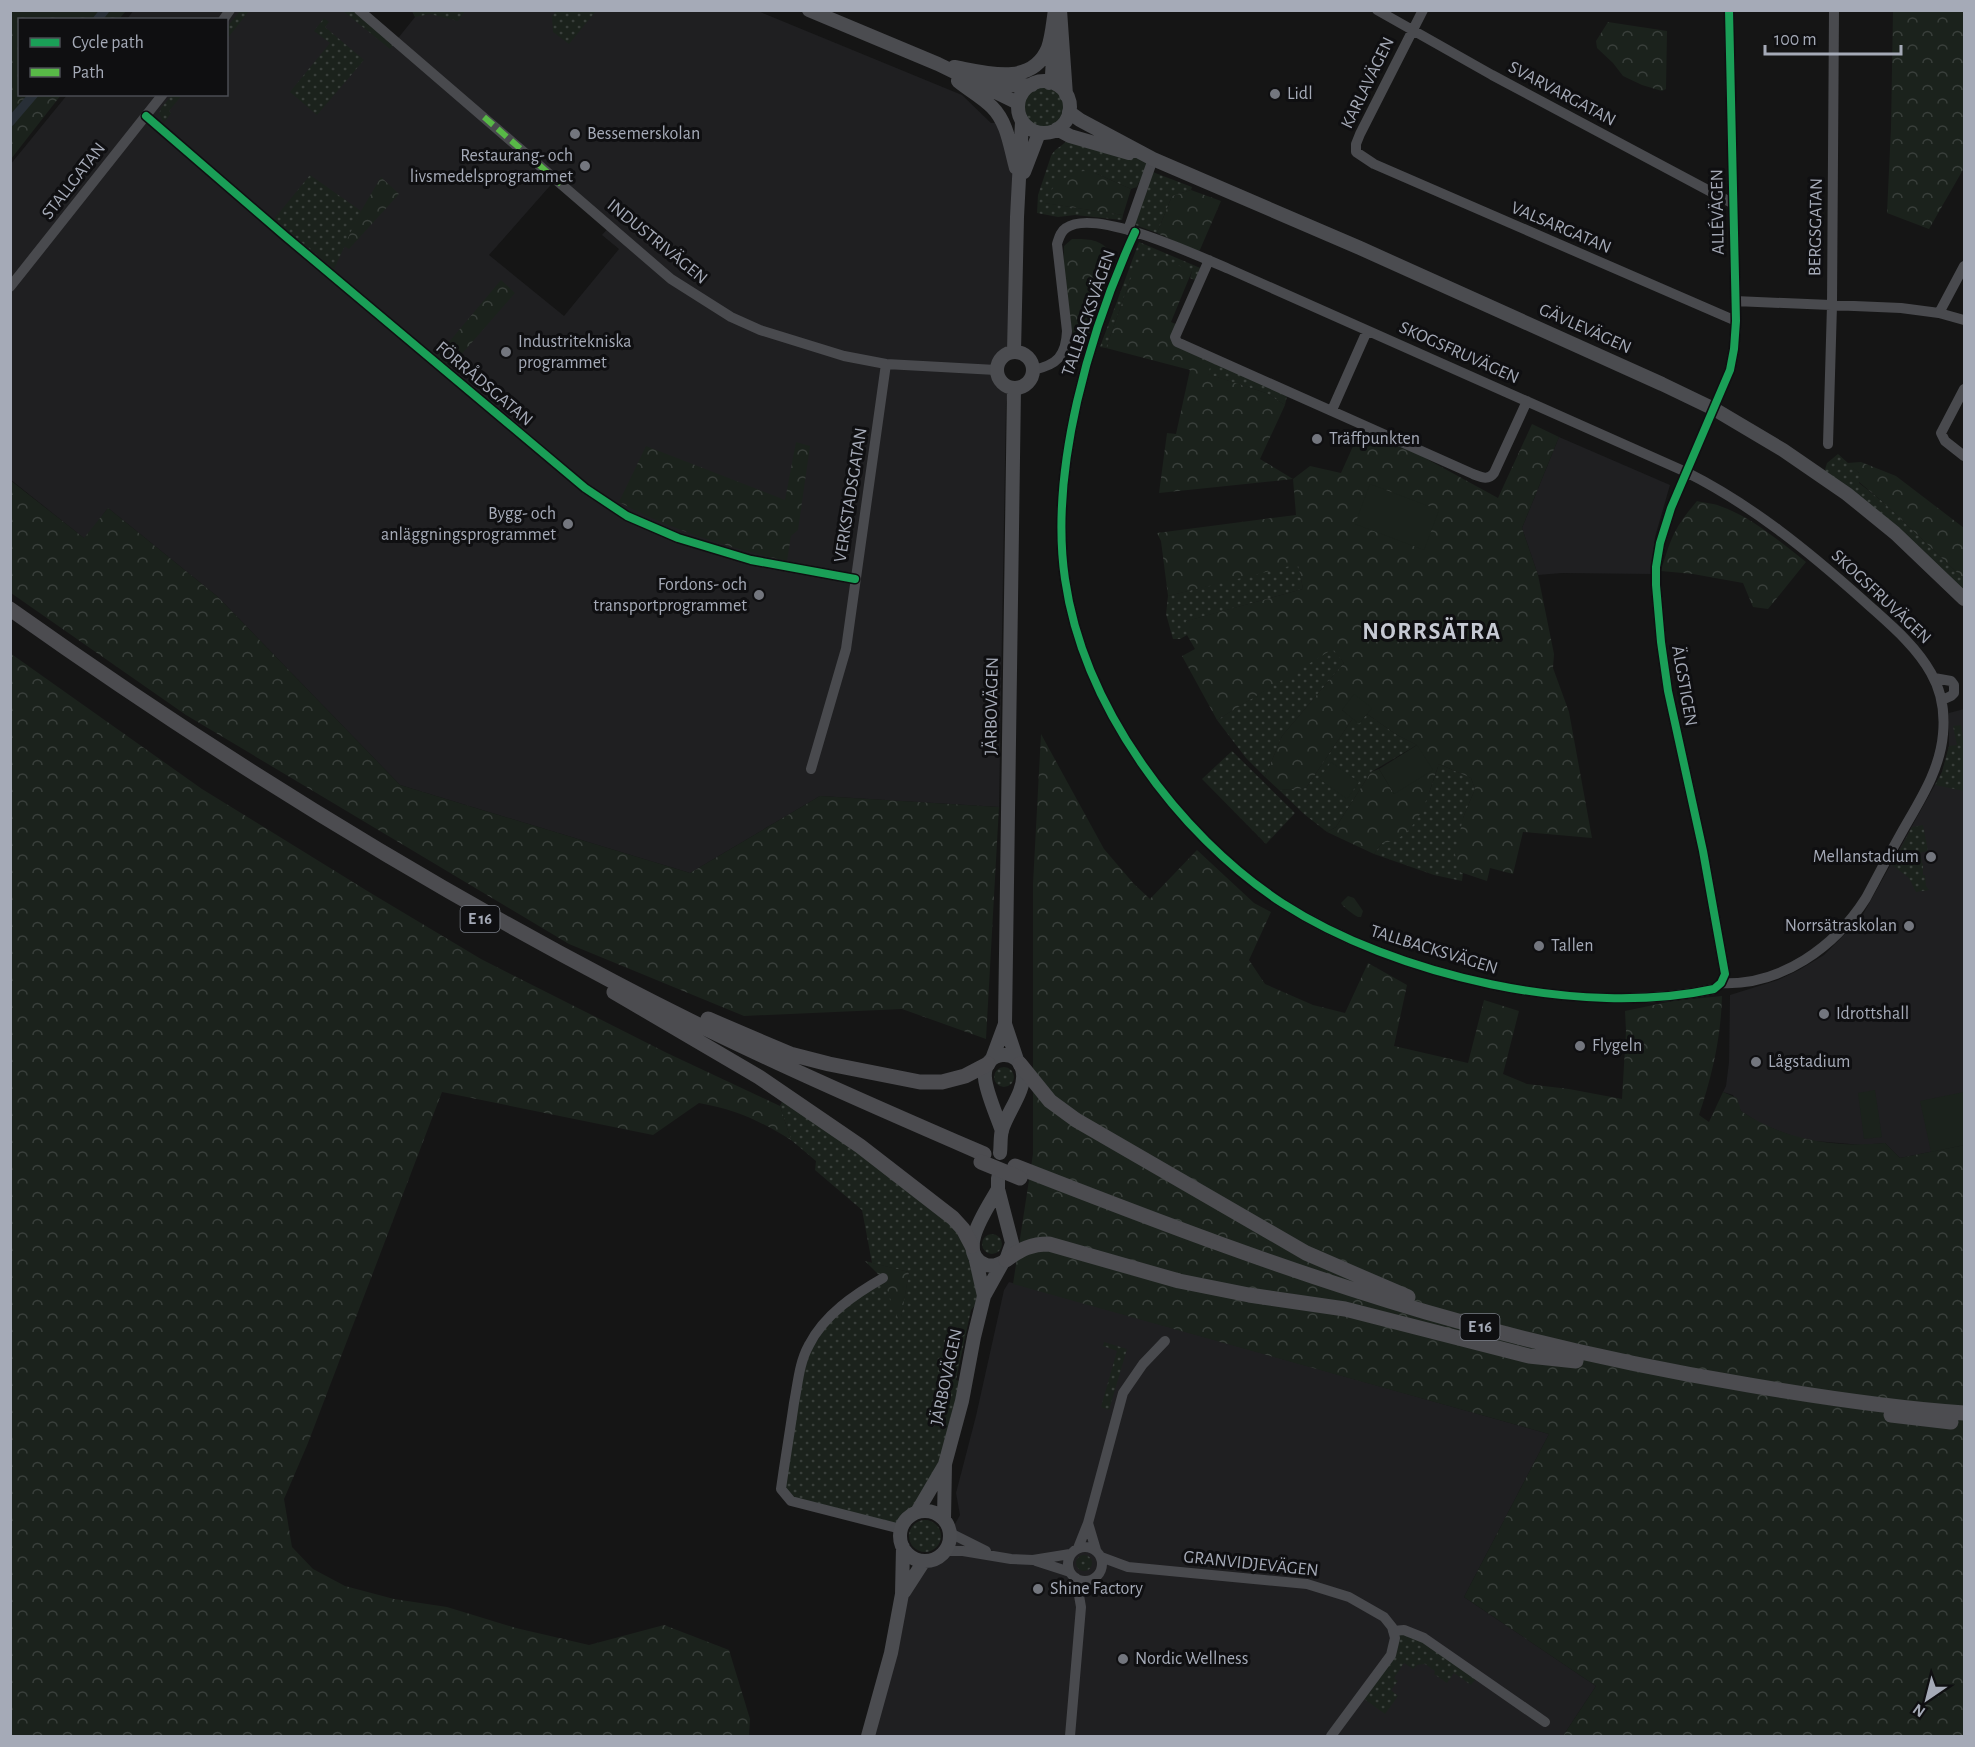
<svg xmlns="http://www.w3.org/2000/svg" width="1975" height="1747" viewBox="0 0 1975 1747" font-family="'Alegreya Sans',sans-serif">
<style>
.built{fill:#1f1f21;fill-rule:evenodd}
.grass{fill:url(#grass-dots)}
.forest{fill:url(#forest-crowns)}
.park{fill:url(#park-tufts)}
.pitch{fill:#1b221c}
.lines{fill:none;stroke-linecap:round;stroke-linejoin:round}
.canal{stroke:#282f37;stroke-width:9}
.minor{stroke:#494a4e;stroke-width:10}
.major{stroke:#4b4c50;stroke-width:14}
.highway{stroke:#4c4c50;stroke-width:15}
.highway-bridge{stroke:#4c4c50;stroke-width:15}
.quiet{stroke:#58b947;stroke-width:6;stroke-dasharray:12 6;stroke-linecap:butt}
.cycleway-casing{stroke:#0f0f11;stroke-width:11}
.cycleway{stroke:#1a9f57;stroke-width:8}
.poi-dot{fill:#73767e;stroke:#0f0f11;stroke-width:2}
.labels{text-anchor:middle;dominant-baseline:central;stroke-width:6;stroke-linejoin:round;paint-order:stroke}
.shield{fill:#0f0f11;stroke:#787c85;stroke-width:1.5}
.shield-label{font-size:16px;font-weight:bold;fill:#a5aab7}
.street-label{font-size:18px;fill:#a5aab7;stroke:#0f0f11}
.poi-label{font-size:18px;fill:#a5aab7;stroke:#0f0f11;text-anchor:start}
.district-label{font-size:24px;font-weight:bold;letter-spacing:1.5px;fill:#c6c9d3;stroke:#0f0f11}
</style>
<defs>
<pattern id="grass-dots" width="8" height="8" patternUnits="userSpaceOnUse" patternTransform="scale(1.5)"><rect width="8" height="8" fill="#1b221c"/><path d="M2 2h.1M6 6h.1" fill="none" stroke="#393f3b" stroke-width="1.8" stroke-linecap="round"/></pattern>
<pattern id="forest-crowns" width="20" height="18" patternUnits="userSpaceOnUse" patternTransform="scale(1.5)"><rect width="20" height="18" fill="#1b221c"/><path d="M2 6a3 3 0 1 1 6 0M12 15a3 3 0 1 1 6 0" fill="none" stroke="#393f3b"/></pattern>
<pattern id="park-tufts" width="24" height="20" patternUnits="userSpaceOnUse" patternTransform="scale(1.5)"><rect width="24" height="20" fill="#1b221c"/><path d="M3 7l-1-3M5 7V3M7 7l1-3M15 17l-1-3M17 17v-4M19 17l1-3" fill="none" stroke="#393f3b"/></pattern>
</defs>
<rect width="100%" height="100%" fill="#151515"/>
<path class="built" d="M 134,10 L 359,11 L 395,42 L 415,17 L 412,11 L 758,11 L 962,95 L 991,123 L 996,123 L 1002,120 L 1019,182 L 1009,352 L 1001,358 L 997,365 L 998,377 L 1009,387 L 1006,404 L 999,807 L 820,796 L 690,873 L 400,785 L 218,597 L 108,508 L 85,539 L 11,480 L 10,165 L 67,95 L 226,94 L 226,20 L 127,19 ZM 556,179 L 610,226 L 602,235 L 619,249 L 564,316 L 489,255 Z
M 1559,437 L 1670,485 L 1655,537 L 1651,574 L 1562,573 L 1538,575 L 1522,528 Z
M 1964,709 L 1964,1145 L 1900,1158 L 1885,1143 L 1862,1145 L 1803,1140 L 1761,1124 L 1741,1111 L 1733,1095 L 1723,1092 L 1726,1086 L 1729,1062 L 1730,995 L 1778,980 L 1799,970 L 1824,955 L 1861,918 L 1942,772 L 1949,747 L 1949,713 Z
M 1009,1282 L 1549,1434 L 1464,1597 L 1596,1686 L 1563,1736 L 868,1736 L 902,1594 L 924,1561 L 939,1557 L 945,1551 L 950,1539 L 950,1533 L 960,1515 L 956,1493 L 976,1416 L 1004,1290 Z"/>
<path class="grass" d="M 557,10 L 596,10 L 596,11 L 569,44 L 553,32 L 552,16 Z
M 240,11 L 249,11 L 227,39 L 227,27 Z
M 343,11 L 359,11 L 396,42 L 390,49 Z
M 412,11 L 465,10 L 465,11 L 458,21 L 430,14 L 415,17 Z
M 324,18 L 329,22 L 325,27 L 364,60 L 317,115 L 290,92 L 330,43 L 314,31 Z
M1019 107a25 25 0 1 1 50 0a25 25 0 1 1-50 0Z
M 172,95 L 182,95 L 169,111 L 171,113 L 164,123 L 159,114 L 161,108 Z
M 1070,136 L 1153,159 L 1150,171 L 1192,187 L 1191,190 L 1172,196 L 1157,233 L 1130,223 L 1144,184 L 1139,182 L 1137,187 L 1131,189 L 1095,173 L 1045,203 L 1123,215 L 1122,220 L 1075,215 L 1058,217 L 1037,213 L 1038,195 L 1051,156 C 1056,146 1064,147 1070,136 Z
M 310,175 L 361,211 L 334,269 L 274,219 Z
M 1139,242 L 1205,270 L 1199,282 L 1190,278 L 1192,271 L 1131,278 L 1106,348 L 1100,347 Z
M 1213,358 L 1288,391 L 1285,405 L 1266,393 L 1207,374 Z
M 1838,454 L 1859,473 L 1859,483 L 1883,502 L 1964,579 L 1964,600 L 1823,476 L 1827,463 Z
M 1298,563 L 1303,589 L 1187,621 L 1187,635 L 1180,639 L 1173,639 L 1166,614 L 1168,596 Z
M 1333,648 L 1344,663 L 1282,736 L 1265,777 L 1246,758 L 1217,720 Z
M 1367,714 L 1397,735 L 1417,745 L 1371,772 L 1336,827 L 1327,832 L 1304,814 L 1279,790 L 1306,788 L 1353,718 L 1359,723 Z
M 1961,725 L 1964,743 L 1964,791 L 1935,785 L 1942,772 L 1949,746 L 1957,745 L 1953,726 Z
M 1232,751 L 1295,813 L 1266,844 L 1202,779 Z
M 1439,764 L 1471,778 L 1475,789 L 1463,818 L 1460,872 L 1463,873 L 1462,881 L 1434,875 L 1374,854 L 1382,843 L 1429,793 Z
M 1923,825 L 1928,851 L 1920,853 L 1922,861 L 1921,862 L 1923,864 L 1923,875 L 1925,875 L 1926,886 L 1929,890 L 1916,892 L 1909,878 L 1892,865 L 1912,827 Z
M994 1077a10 10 0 1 1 20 0a10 10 0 1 1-20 0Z
M 785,1095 L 963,1229 L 984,1296 L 971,1310 L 956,1380 L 965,1383 L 945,1464 L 917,1512 L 905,1521 L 901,1529 L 791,1501 L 781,1489 L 801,1366 L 836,1311 L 883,1278 L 900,1323 L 909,1272 L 872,1263 L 862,1210 L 815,1170 L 816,1161 L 791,1140 L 780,1106 Z
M982 1244a10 10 0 1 1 20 0a10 10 0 1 1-20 0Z
M 1104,1342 L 1127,1349 L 1109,1410 L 1101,1407 L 1117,1351 L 1103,1346 Z
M909 1536a16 16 0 1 1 32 0a16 16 0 1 1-32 0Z
M1076 1563a8 8 0 1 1 16 0a8 8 0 1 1-16 0Z
M 1404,1630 L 1478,1676 L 1471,1685 L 1454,1673 L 1447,1683 L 1434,1674 L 1435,1671 L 1425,1664 L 1417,1665 L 1413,1669 L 1404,1663 L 1394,1678 L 1398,1681 L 1391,1690 L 1398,1696 L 1385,1714 L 1360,1696 L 1395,1638 Z"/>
<path class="forest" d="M 11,10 L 126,11 L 119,19 L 20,20 L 20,94 L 61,95 L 11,159 Z
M 1893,11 L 1964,11 L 1964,168 L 1929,229 L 1887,213 L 1891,128 Z
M 1608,22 L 1667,31 L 1666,89 L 1662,91 L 1642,85 L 1623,76 L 1613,63 L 1597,48 L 1596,41 Z
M 1083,171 L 1095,173 L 1131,189 L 1123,215 L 1044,203 L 1057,181 Z
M 381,177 L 399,194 L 349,249 L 344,246 L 361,211 Z
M 1191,190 L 1221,201 L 1199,252 L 1157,233 L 1172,196 Z
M 1072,239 C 1090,239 1099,239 1111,252 L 1086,346 L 1074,342 C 1069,310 1062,278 1064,246 Z
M 1147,253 L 1192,271 L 1171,322 L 1180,326 L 1175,337 L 1213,358 L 1208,374 L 1266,393 L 1285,405 L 1260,459 L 1293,479 L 1310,466 L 1341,473 L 1363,424 L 1498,498 L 1532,424 L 1559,437 L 1522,528 L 1538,575 L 1554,654 L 1553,668 L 1569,712 L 1592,838 L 1523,832 L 1513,874 L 1490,868 L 1487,881 L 1460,872 L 1455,854 L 1463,818 L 1475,789 L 1471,778 L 1439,764 C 1428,792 1420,840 1382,843 L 1374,854 L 1327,832 L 1336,827 L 1371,772 L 1379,769 L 1394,794 L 1417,745 L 1397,735 L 1367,714 L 1371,708 L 1342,710 L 1353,718 L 1306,788 L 1279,790 L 1265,777 L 1282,736 L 1344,663 L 1333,649 L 1217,720 L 1182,656 L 1195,649 L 1187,635 L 1186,621 L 1303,589 L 1298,564 L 1168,596 L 1161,541 L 1157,533 L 1296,515 L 1293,479 L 1159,493 L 1167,433 L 1176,434 L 1190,370 L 1106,348 L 1131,278 Z
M 501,280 L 515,293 L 446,372 L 433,361 Z
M 796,442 L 810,446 L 798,530 L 791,536 L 787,561 C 729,548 671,530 619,502 L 646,446 L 785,500 Z
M 1861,462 L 1896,476 L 1964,528 L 1964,579 L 1883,502 L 1859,482 L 1859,473 L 1847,463 Z
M 10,480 L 84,538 L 108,508 L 218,597 L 400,785 L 690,873 L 820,796 L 999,807 L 986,1039 L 902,1009 L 744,1016 L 569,944 L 186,715 L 11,593 Z
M 1697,501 C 1705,503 1713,503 1720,506 C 1752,517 1780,542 1806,562 L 1768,609 L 1753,607 L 1743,583 L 1693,574 L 1661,571 C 1671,538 1674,528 1697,501 Z
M 10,653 L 202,789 L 369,892 L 481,959 L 667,1053 L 780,1106 L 791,1140 C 758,1120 737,1110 699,1103 L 653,1135 L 442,1092 L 308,1443 L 284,1499 L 292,1547 L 313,1569 L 345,1586 L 394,1599 L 447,1607 L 516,1628 L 589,1645 L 664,1625 L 729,1650 L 750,1719 L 749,1736 L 11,1736 Z
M 1041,734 L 1104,849 L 1134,884 L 1150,899 L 1197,850 L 1254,903 L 1271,912 L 1249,960 L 1265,984 L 1313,1005 L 1345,1013 L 1368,963 L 1407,985 L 1394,1046 L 1468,1063 L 1484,1000 L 1519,1011 L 1503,1074 L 1527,1084 L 1569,1089 L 1622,1099 L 1626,1031 L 1625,1011 L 1673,1001 L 1722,996 C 1721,1038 1712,1076 1699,1115 L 1709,1122 L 1723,1092 L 1737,1098 L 1741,1111 C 1785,1140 1833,1148 1885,1143 L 1900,1158 L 1964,1145 L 1964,1736 L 1563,1736 L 1596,1686 L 1464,1597 L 1549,1434 L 1013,1284 L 1033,1154 L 1033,884 Z
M 865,1261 L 909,1272 L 900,1325 L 883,1279 Z"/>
<path class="park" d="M 1348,896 L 1354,898 L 1363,911 L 1361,917 L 1358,917 C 1354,915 1342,906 1341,903 Z"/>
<path class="pitch" d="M 1370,484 L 1439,510 L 1424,550 L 1355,524 Z
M 1354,694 L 1372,708 L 1359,724 L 1342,710 Z
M 1417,745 L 1433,770 L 1394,794 L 1379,769 Z
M 1331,762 L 1359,782 L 1347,799 L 1319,779 Z
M 1875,1090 L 1882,1137 L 1864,1139 L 1858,1093 Z
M 1964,1092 L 1964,1145 L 1931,1152 L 1920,1101 Z"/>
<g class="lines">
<path class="canal" d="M 97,20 L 105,10
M 10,122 L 34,94"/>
<path class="minor" d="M 359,10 L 671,279 L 731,317 L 760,330 L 844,356 L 886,364 L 996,370
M 1377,10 L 1492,75 L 1732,203
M 1423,10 L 1360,134 L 1356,144 L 1356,152 L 1374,164 L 1736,321
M 223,20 L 230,10
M 146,116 L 285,236 L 585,488 L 627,516 L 678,538 L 751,560 L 855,579
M 1128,230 L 1153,159
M 1135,232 C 1090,330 1049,470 1065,579 C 1083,705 1177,834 1282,903 C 1395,976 1582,1018 1714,989 L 1721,983 L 1725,974 L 1703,851 L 1668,691 L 1661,642 L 1656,585 L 1656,567 L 1660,543 L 1671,508 L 1730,370 L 1734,349 L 1736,321 L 1729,10
M 1209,260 L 1175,337 L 1177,342 L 1473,474 C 1481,477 1488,481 1494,473 L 1527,401
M 10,287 L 163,94
M 1735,301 L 1901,308 L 1939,313 L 1964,320
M 1939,313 L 1964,266
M 1033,370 C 1057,365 1066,356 1067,331 L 1057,244 C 1059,238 1060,232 1066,228 C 1095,207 1198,256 1229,269 L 1686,472 C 1752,505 1808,551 1863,600 C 1887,622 1915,644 1931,673 C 1942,692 1945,713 1943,734 C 1940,770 1920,800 1903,830 C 1890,853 1878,875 1866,898 C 1835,947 1781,986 1721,983
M 1964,389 L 1941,433 L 1945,441 L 1964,456
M 1332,410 L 1367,331
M 1828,444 L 1832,305 L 1834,10
M 1934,678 L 1951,681 L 1954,685 L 1954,693 L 1951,696 L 1942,700
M 811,769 L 846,649 L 886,364
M 883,1278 C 855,1294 824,1315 809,1345 C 799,1363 798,1383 794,1403 C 790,1431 785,1460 781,1489 L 791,1501 L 901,1529
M 1088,1523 L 1096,1550
M 950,1533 L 986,1551
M1068 1564a17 17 0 1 1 34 0a17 17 0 1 1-34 0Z
M 1078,1548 L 1088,1523 L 1123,1393 L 1143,1364 L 1165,1341
M 945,1551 L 963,1551 L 1011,1559 L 1033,1560 L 1070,1554
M 1101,1557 L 1128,1567 L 1307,1584 L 1349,1597 L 1384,1617 L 1392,1627 L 1395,1638 L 1391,1655 L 1331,1736
M 1036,1561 L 1070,1572
M 1393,1631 L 1404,1630 L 1424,1638 L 1545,1722
M 1070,1736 L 1081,1607 L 1076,1578"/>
<path class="major" d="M 809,10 L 938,64 L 1018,103
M 1060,10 L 1066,95
M 954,67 C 986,73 1032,87 1048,48 C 1052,37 1053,22 1055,10
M 992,79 L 1017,86 L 1032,85
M 958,81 C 969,90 982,97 992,107 C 1008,123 1010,147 1016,168
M1018 107a26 26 0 1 1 52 0a26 26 0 1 1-52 0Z
M 1049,83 L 1052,75 L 1054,42
M 1069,112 L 1080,120 L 1153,159 L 1360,248 L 1662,384 L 1714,409 L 1783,450 L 1847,494 L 1895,533 L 1964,599
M 1057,129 L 1070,136 L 1129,153
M 1024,172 L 1039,133
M 1014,352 L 1017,217 L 1022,122
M997 370a18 18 0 1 1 36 0a18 18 0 1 1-36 0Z
M 1014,388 L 1005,1024 L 1017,1060
M 992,1059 L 1005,1024
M 1000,1153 C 1001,1145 1000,1137 1002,1130 C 1007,1113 1025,1091 1023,1074 C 1021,1046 982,1050 985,1078 C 986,1092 997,1116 1002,1131
M 998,1189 C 989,1206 955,1252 984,1264 C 992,1268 1000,1264 1006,1260 L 1012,1243 L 998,1189 L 998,1178
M 975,1256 L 984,1296
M900 1536a25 25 0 1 1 50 0a25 25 0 1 1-50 0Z
M 917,1512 L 944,1466
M 944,1519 L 945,1464 L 962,1401 L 974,1337 L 984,1296 L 1003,1262
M 904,1592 L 924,1561
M 868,1736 L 891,1653 L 902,1594 L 903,1547"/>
<path class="highway" d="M 10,609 C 203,746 403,871 612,981 C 733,1045 859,1100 984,1154
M 614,992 L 759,1077 L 860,1146 L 953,1218 L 963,1229 L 972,1246
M 708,1019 L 790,1054 L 829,1064 L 920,1082 L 942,1082 L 965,1076 L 988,1064
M 1020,1064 L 1050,1101 L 1076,1120 L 1306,1253 L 1408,1297
M 1015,1166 C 1151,1219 1286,1271 1426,1312 C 1532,1343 1640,1367 1749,1385 C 1820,1397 1892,1408 1964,1413
M 1006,1260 C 1021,1249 1031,1244 1049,1244 L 1179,1281 L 1249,1295 L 1345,1309 L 1529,1356 L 1576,1361
M 1891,1415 L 1951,1422"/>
<path class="highway-bridge" d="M 981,1162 L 1020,1178"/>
<path class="quiet" d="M 484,117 L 561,184"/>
<g class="cycleway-casing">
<path id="cycleway" d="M 146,116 L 285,236 L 585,488 L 627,516 L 678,538 L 751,560 L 855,579
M 1135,232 C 1090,330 1049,470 1065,579 C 1083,705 1177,834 1282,903 C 1395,976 1582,1018 1714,989 L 1721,983 L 1725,974 L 1703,851 L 1668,691 L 1661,642 L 1656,585 L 1656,567 L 1660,543 L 1671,508 L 1730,370 L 1734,349 L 1736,321 L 1729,10"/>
</g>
<use href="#cycleway" class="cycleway"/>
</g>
<g class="poi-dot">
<circle cx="1275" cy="94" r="6"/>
<circle cx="575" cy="134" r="6"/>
<circle cx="585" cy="166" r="6"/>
<circle cx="506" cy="352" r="6"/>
<circle cx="1317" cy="439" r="6"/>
<circle cx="568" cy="524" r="6"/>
<circle cx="759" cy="595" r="6"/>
<circle cx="1931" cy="857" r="6"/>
<circle cx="1909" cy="926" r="6"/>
<circle cx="1539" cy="946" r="6"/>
<circle cx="1824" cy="1014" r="6"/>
<circle cx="1580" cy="1046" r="6"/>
<circle cx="1756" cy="1062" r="6"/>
<circle cx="1038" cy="1589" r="6"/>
<circle cx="1123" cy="1659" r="6"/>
</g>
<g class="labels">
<g class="shield">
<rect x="460.5" y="906" width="39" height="26" rx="4.5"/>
<rect x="1460.5" y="1314" width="39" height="26" rx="4.5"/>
</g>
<g class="shield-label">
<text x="480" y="919">E 16</text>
<text x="1480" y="1327">E 16</text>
</g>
<g class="street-label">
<text transform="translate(1368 83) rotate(-64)">KARLAVÄGEN</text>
<text transform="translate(1562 94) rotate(28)">SVARVARGATAN</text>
<text transform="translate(74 181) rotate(-52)">STALLGATAN</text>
<text transform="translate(1718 212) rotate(-91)">ALLÉVÄGEN</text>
<text transform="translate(1816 227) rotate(-89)">BERGSGATAN</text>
<text transform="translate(1561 228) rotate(23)">VALSARGATAN</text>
<text transform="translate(657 242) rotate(39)">INDUSTRIVÄGEN</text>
<text transform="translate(1089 313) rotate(-71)">TALLBACKSVÄGEN</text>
<text transform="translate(1585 329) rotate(24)">GÄVLEVÄGEN</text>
<text transform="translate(1459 353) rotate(24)">SKOGSFRUVÄGEN</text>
<text transform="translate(484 384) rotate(40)">FÖRRÅDSGATAN</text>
<text transform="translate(851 495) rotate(-81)">VERKSTADSGATAN</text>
<text transform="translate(1881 597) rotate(43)">SKOGSFRUVÄGEN</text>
<text transform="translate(1684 686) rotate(80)">ÄLGSTIGEN</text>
<text transform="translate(992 706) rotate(-89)">JÄRBOVÄGEN</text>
<text transform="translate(1434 950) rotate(17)">TALLBACKSVÄGEN</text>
<text transform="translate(947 1377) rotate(-78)">JÄRBOVÄGEN</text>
<text transform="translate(1251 1564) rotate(6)">GRANVIDJEVÄGEN</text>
</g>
<g class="poi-label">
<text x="1287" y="94">Lidl</text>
<text x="587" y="134">Bessemerskolan</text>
<text x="573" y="156" text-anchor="end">Restaurang- och<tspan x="573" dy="21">livsmedelsprogrammet</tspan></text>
<text x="518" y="342">Industritekniska<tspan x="518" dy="21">programmet</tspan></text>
<text x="1329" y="439">Träffpunkten</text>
<text x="556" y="514" text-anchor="end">Bygg- och<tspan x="556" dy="21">anläggningsprogrammet</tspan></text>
<text x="747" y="585" text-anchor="end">Fordons- och<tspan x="747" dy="21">transportprogrammet</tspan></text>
<text x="1919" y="857" text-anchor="end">Mellanstadium</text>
<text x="1897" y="926" text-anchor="end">Norrsätraskolan</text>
<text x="1551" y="946">Tallen</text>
<text x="1836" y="1014">Idrottshall</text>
<text x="1592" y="1046">Flygeln</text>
<text x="1768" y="1062">Lågstadium</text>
<text x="1050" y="1589">Shine Factory</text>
<text x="1135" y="1659">Nordic Wellness</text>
</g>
<g class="district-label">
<text x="1432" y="632">NORRSÄTRA</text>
</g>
</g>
<rect width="1975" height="1747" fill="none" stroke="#a5aab7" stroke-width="24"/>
<rect x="18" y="18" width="210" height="78" fill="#0f0f11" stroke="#4b4d53" stroke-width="1.5"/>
<rect x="30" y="38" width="30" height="9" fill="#1a9f57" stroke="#4b4d53" stroke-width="1.5"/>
<text x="72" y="48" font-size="18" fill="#a5aab7">Cycle path</text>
<rect x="30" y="68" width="30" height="9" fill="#58b947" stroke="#4b4d53" stroke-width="1.5"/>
<text x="72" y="78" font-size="18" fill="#a5aab7">Path</text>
<g transform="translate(1927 1699) rotate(215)" stroke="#0f0f11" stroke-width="4.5" paint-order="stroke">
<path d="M0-4.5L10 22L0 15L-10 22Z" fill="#a5aab7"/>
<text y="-9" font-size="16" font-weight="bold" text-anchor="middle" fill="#a5aab7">N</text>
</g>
<path d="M1765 45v9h136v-9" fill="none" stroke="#a5aab7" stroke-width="3"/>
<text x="1774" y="45" font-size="18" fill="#a5aab7" stroke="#0f0f11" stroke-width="4.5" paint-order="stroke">100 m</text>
</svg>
